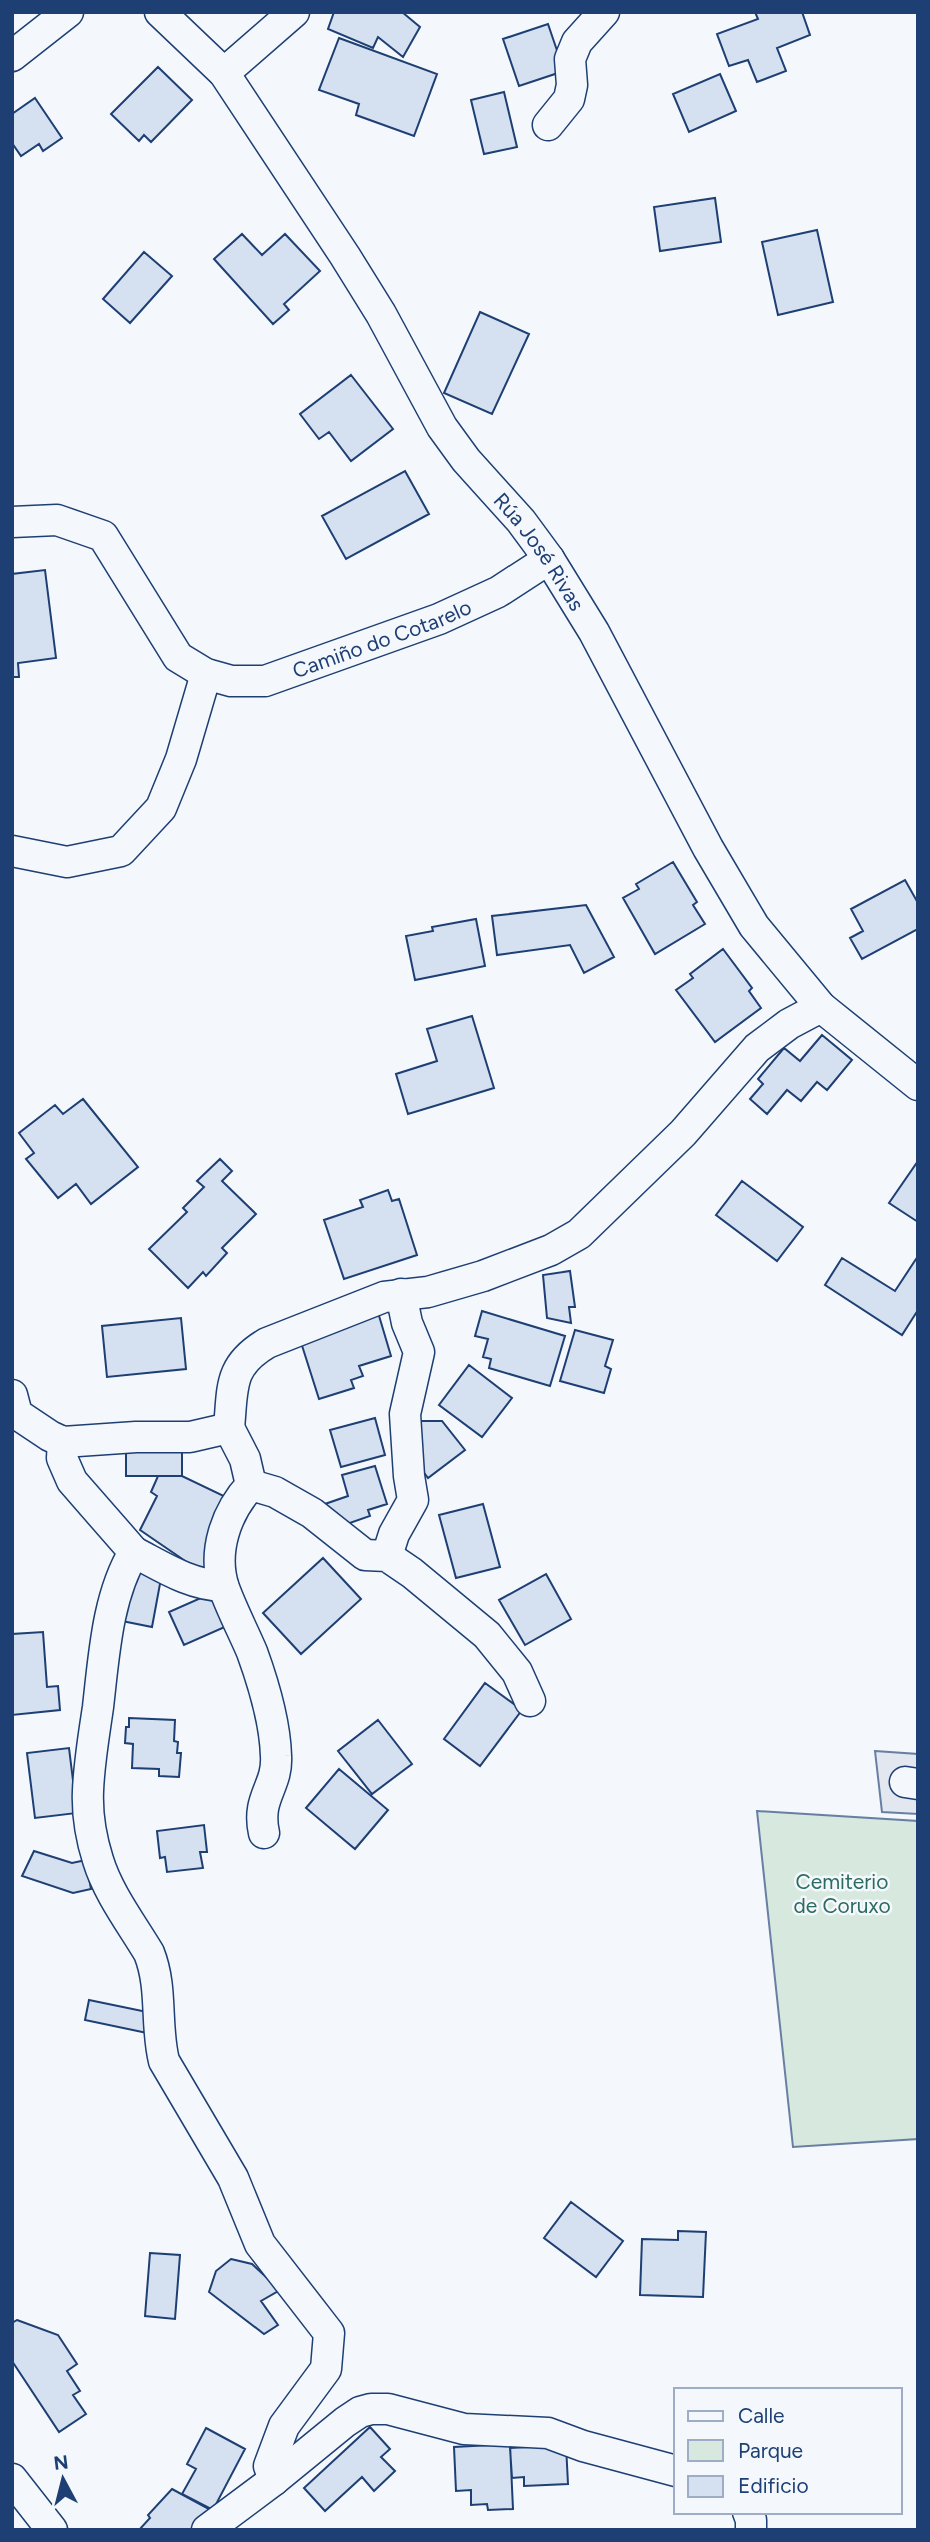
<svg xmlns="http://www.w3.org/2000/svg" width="930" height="2542" viewBox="0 0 930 2542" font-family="Figtree,sans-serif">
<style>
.green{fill:#d7e8df;stroke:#687fa3;stroke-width:2}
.parking{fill:#e3e8f0;stroke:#687fa3;stroke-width:2}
.building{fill:#d5e0f0;stroke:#1d3f73;stroke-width:2}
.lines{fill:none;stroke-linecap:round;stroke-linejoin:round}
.street-casing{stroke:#1d3f73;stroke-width:33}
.street{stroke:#f4f7fb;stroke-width:30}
.labels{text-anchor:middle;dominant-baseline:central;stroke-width:5;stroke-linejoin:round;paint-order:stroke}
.street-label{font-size:21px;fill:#1d3f73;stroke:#f4f7fb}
.park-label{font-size:21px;fill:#2c6c60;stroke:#f4f7fb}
</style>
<rect width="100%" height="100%" fill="#f4f7fb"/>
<path class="green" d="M 757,1811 L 918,1821 L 918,2139 L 793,2147 Z"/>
<path class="parking" d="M 875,1751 L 918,1754 L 918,1814 L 882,1812 Z"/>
<path class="building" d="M 334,12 L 402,12 L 420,27 L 403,57 L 378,37 L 373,48 L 328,29 Z
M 755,12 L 802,12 L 810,35 L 777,48 L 786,71 L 757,82 L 748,60 L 729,66 L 717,34 L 758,19 Z
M 548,24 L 564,71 L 519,86 L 503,39 Z
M 339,38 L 437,74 L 414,136 L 356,115 L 359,104 L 319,90 Z
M 158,67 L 192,100 L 151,142 L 144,135 L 139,141 L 111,114 Z
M 720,74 L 736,111 L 689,132 L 673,94 Z
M 504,92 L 517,147 L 484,154 L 471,100 Z
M 35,98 L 62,138 L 43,151 L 39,144 L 21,156 L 12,143 L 12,114 Z
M 715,198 L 721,242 L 660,251 L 654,207 Z
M 817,230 L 833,302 L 778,315 L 762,242 Z
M 242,234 L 262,255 L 285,234 L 320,271 L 284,304 L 289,310 L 273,324 L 214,259 Z
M 144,252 L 172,276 L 130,323 L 103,299 Z
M 480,312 L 529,334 L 492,414 L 444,393 Z
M 351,375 L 393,429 L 351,461 L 329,432 L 319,439 L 300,414 Z
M 405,471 L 429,514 L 346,559 L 322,516 Z
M 45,570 L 56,658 L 18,663 L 19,677 L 12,677 L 12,574 Z
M 673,862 L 697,902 L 693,905 L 705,924 L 655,954 L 623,898 L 639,889 L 636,884 Z
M 905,880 L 918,903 L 918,929 L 862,959 L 850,938 L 863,931 L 851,909 Z
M 586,905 L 614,957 L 584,973 L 570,945 L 497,955 L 492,916 Z
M 476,919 L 485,966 L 415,980 L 406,936 L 433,931 L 432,927 Z
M 723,949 L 752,988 L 749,991 L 761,1008 L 715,1042 L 676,990 L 693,978 L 690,974 Z
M 472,1016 L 494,1088 L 408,1114 L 396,1074 L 437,1061 L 427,1029 Z
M 822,1035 L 852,1060 L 827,1090 L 817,1082 L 801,1101 L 787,1090 L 767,1114 L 750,1099 L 763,1084 L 758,1079 L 784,1048 L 800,1061 Z
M 83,1099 L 138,1167 L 91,1204 L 76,1184 L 58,1198 L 26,1159 L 34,1153 L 19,1133 L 55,1105 L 63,1114 Z
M 220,1159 L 232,1171 L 222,1181 L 256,1214 L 222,1248 L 227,1253 L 206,1276 L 203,1272 L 188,1288 L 149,1249 L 187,1212 L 183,1208 L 204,1187 L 197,1181 Z
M 918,1161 L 918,1222 L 889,1203 Z
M 742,1181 L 803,1227 L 777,1261 L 716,1215 Z
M 388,1190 L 392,1201 L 399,1199 L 417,1255 L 344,1279 L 324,1220 L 363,1207 L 360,1200 Z
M 918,1256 L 918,1310 L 902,1335 L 825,1285 L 842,1258 L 895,1291 Z
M 570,1271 L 575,1307 L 569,1307 L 571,1323 L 547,1318 L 543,1275 Z
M 377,1309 L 391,1356 L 359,1366 L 363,1376 L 351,1380 L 354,1388 L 319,1399 L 298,1333 Z
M 482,1311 L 565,1336 L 550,1386 L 489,1368 L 491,1359 L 483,1357 L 488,1339 L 475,1336 Z
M 181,1318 L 186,1369 L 107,1377 L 102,1326 Z
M 575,1330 L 613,1340 L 605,1366 L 611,1369 L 604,1393 L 560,1381 Z
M 469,1365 L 512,1398 L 482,1437 L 439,1405 Z
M 375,1418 L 385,1455 L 341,1467 L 330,1430 Z
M 420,1421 L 442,1421 L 465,1450 L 428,1478 L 416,1462 Z
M 126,1442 L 182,1442 L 182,1476 L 126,1476 Z
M 375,1466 L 387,1504 L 368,1510 L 370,1516 L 344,1525 L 322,1505 L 348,1496 L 342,1475 Z
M 158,1476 L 182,1476 L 228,1498 L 214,1569 L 197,1569 L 140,1530 L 157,1496 L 151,1492 Z
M 483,1504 L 500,1567 L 456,1578 L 439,1515 Z
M 323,1558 L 361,1599 L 301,1654 L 263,1613 Z
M 143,1561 L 162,1573 L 152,1627 L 117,1620 Z
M 546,1574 L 571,1619 L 525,1645 L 499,1600 Z
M 212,1593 L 227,1626 L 184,1645 L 169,1612 Z
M 43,1632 L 47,1687 L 58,1686 L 60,1710 L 12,1715 L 12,1634 Z
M 485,1683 L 522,1710 L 480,1766 L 444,1739 Z
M 129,1718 L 175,1720 L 174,1741 L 178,1742 L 177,1753 L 181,1753 L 179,1777 L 159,1776 L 159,1769 L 132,1768 L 133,1744 L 125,1743 L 126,1727 L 129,1727 Z
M 378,1720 L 412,1764 L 372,1794 L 338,1751 Z
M 69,1748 L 77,1813 L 35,1818 L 27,1753 Z
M 339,1769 L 388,1810 L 355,1849 L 306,1808 Z
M 204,1825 L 207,1852 L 200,1852 L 203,1868 L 167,1872 L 165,1857 L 160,1858 L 157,1831 Z
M 34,1851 L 72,1863 L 86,1860 L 91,1889 L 73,1893 L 22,1876 Z
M 89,2000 L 152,2013 L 147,2033 L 85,2020 Z
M 571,2202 L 623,2241 L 596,2277 L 544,2238 Z
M 678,2231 L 706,2232 L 703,2297 L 640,2295 L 642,2239 L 678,2240 Z
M 150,2253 L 180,2255 L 175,2319 L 145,2316 Z
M 231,2259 L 252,2264 L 280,2290 L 261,2301 L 278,2325 L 264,2334 L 209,2292 L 216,2271 Z
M 17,2320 L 58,2335 L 77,2364 L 67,2371 L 80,2391 L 73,2395 L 86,2414 L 59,2432 L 12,2361 L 12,2323 Z
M 370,2427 L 390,2449 L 381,2457 L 395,2471 L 374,2491 L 362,2477 L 325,2511 L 304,2488 Z
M 206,2428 L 245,2449 L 213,2510 L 182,2494 L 196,2469 L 187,2464 Z
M 510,2444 L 513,2509 L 488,2510 L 487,2504 L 471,2505 L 471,2490 L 456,2491 L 454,2447 Z
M 566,2445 L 568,2484 L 524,2486 L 524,2477 L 512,2478 L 510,2448 Z
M 172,2489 L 209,2509 L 197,2527 L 191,2530 L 139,2530 L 150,2518 L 148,2515 Z"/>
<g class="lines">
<g class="street-casing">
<g id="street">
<path id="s1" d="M 160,12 L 224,73 L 345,256 L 381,314 L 442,427 L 466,460 L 521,521 L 549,559 L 594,632 L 708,848 L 754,926 L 821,1007 L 918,1085"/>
<path d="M 12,56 L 68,12"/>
<path d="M 224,73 L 294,12"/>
<path d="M 548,125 L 569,99 L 572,85 L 570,59 L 577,42 L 604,12"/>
<path id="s2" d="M 12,522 L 57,520 L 103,536 L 178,657 L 206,674 L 231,681 L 265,681 L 439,619 L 498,592 L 549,559"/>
<path d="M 12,851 L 67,862 L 121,851 L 161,808 L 181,759 L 206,674"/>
<path d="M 12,1395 L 17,1414 L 50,1436 L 63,1442 L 136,1437 L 190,1437 L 229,1428 C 233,1388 228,1366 267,1343 L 384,1297 L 428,1292 L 483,1276 L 551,1250 L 579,1234 L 683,1133 L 757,1048 L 789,1024 L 821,1007"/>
<path d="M 229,1428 L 245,1459 L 251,1485 C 226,1512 212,1552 224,1588 C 232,1610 243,1631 252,1652 C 264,1685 275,1721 276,1756 C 278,1787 256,1797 264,1833"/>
<path d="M 63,1442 L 62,1458 L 72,1481 L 134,1552 C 107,1597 104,1656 98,1707 C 94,1735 89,1763 88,1791 C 87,1814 91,1838 98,1860 C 108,1893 131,1923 149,1953 C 163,1988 155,2025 164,2061 L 233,2178 L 260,2244 L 329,2333 L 326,2369 L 284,2426 L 269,2466 L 274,2480"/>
<path d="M 251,1485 L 275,1492 L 312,1513 L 365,1555 L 387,1556 L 412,1573 L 487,1635 L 517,1672 L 530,1701"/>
<path d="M 134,1552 C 163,1567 190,1585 223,1586"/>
<path d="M 387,1556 L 394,1534 L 413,1500 L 409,1476 L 405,1414 L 419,1352 L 407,1323 L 401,1294"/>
<path d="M 905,1782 L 918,1784"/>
<path d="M 12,2479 L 52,2530"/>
<path d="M 748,2512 L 751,2520 L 751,2530"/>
<path d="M 207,2530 L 274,2480 L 345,2422 L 360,2412 L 371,2409 L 388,2409 L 464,2429 L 548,2433 L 583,2446 L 676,2471"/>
</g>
</g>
<use href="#street" class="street"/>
</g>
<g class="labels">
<g class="street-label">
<text stroke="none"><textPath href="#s1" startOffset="663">Rúa José Rivas</textPath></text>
<text stroke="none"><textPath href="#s2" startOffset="453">Camiño do Cotarelo</textPath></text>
</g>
<g class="park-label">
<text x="842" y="1881">Cemiterio<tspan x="842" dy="24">de Coruxo</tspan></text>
</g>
</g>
<rect width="930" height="2542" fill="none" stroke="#1d3f73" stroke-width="28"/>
<rect x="674" y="2388" width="228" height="126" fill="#f4f7fb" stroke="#9eadc5" stroke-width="2"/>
<rect x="688" y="2411" width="35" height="10" fill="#f4f7fb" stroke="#9eadc5" stroke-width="2"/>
<text x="738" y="2423" font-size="21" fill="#1d3f73">Calle</text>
<rect x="688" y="2440" width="35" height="21" fill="#d7e8df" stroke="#9eadc5" stroke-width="2"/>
<text x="738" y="2458" font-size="21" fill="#1d3f73">Parque</text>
<rect x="688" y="2476" width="35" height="21" fill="#d5e0f0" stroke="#9eadc5" stroke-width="2"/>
<text x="738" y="2493" font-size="21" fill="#1d3f73">Edificio</text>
<g transform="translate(63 2479) rotate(353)" stroke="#f4f7fb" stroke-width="5" paint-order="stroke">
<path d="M0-5L12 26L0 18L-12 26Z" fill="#1d3f73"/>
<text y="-10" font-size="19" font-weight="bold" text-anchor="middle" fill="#1d3f73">N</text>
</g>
</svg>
